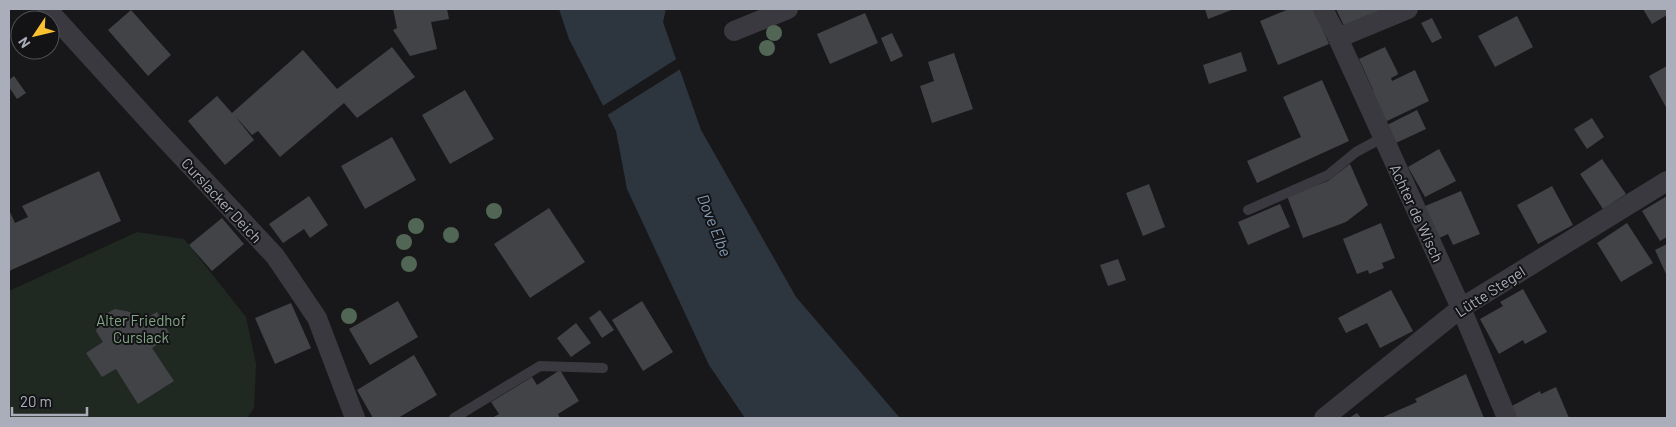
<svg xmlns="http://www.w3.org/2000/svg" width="1676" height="427" viewBox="0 0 1676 427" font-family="Barlow,sans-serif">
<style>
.green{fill:#202921}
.water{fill:#2d363f}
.pier{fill:#18181a}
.building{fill:#424347}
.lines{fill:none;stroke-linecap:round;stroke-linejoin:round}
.service{stroke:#39393f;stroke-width:10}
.minor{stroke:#39393f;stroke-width:20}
.tree{fill:#516654}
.labels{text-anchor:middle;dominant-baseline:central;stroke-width:4;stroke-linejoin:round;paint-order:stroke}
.street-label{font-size:15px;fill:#aaaeba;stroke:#131315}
.park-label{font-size:15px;fill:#80a684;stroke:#131315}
.water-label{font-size:16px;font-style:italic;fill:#809ab6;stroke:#131315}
</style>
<rect width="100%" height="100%" fill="#18181a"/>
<path class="green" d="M 137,232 L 184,239 L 246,317 L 256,364 L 254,408 L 247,418 L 9,418 L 9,291 Z"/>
<path class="water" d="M 559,9 L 666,9 L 663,22 L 701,130 L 796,297 L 900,418 L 745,418 L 709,365 L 627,189 L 616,131 L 569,39 Z"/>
<path class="pier" d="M 678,58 L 682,68 L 606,116 L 601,107 Z"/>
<path class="building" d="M 393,9 L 447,9 L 449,19 L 431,22 L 437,49 L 410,56 L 393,30 L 397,28 Z
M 1205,9 L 1234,9 L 1208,19 Z
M 1289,9 L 1314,9 L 1329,44 L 1278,65 L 1260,21 Z
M 1336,9 L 1384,9 L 1344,26 Z
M 1643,9 L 1667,9 L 1667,15 L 1652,24 Z
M 131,10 L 171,55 L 148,76 L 108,30 Z
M 865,13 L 878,43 L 830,64 L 817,34 Z
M 1517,16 L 1533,47 L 1495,67 L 1478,36 Z
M 1432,18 L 1442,38 L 1432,43 L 1421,23 Z
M 892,33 L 903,56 L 891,62 L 881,38 Z
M 392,47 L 415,77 L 357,118 L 344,103 L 280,157 L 258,131 L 252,135 L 235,116 L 254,140 L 225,165 L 188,121 L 217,96 L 232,113 L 303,50 L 337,89 Z
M 1385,47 L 1398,73 L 1397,75 L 1391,78 L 1392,81 L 1415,70 L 1429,101 L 1385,122 L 1371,91 L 1373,90 L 1359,59 Z
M 1241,52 L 1247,71 L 1209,84 L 1203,65 Z
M 954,53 L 973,109 L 932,123 L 920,86 L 934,81 L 928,62 Z
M 1667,66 L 1667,109 L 1649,76 Z
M 14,76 L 26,93 L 17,99 L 9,87 L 9,80 Z
M 1322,80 L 1349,141 L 1257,183 L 1247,161 L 1301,137 L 1283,97 Z
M 465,90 L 494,139 L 450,164 L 422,115 Z
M 1417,110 L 1426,129 L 1396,143 L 1387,125 Z
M 1592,118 L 1604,137 L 1587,149 L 1574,129 Z
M 392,137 L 416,180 L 365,209 L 341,166 Z
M 1439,149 L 1456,181 L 1425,197 L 1408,167 Z
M 1602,159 L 1626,194 L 1603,209 L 1580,174 Z
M 1350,164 L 1368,205 L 1346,222 L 1303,238 L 1287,196 L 1328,181 Z
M 99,171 L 121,221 L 9,271 L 9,212 L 10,212 L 15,223 L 28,217 L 22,206 Z
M 1149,184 L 1165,227 L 1143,236 L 1126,193 Z
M 1552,186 L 1573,225 L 1538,244 L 1517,205 Z
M 1461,191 L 1480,234 L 1453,245 L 1448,234 L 1437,239 L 1423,207 Z
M 309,196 L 328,225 L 310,238 L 304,229 L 283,243 L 269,224 Z
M 1667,196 L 1667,237 L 1660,241 L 1642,211 Z
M 1280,204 L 1290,227 L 1248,245 L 1238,222 Z
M 549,208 L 585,262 L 530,298 L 494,244 Z
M 222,218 L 244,244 L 212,271 L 189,245 Z
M 1381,223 L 1395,258 L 1382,263 L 1384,268 L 1369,274 L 1368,270 L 1357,274 L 1343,239 Z
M 1627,223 L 1653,263 L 1621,282 L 1597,243 Z
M 1667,244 L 1667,276 L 1655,250 Z
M 1118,259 L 1126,280 L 1108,286 L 1100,265 Z
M 1523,289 L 1547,332 L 1525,344 L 1523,340 L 1499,354 L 1480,319 L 1503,306 L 1500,302 Z
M 1391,290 L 1413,331 L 1380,348 L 1367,323 L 1346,333 L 1338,318 Z
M 398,301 L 418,337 L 370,365 L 349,329 Z
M 642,301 L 673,352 L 643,371 L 612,320 Z
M 291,303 L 311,348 L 275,364 L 255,318 Z
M 115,309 L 130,312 L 138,323 L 157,312 L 171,336 L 152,348 L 174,381 L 138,404 L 116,369 L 102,377 L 86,353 L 103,342 L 96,331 L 101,316 Z
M 600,310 L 614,330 L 602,338 L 589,318 Z
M 576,323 L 591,343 L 571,357 L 557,338 Z
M 414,355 L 437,395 L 398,418 L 373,418 L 357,390 Z
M 560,370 L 579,401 L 558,414 L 560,418 L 492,418 L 499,414 L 491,402 L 532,377 L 537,385 Z
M 1466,374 L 1484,418 L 1381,418 L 1417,402 L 1415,399 Z
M 1556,387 L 1569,418 L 1515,418 L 1510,407 L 1540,391 L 1541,394 Z
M 1357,413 L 1361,418 L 1349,418 Z"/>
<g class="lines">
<path class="service" d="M 1248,210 L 1328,175 L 1356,152 L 1382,138
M 454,418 L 540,366 L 603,368"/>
<path class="minor" d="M 47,9 L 157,130 L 275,256 L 317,318 L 355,418
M 1323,9 L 1338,38 L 1461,308 L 1507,418
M 734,31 L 788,9
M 1338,38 L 1408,9
M 1324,418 L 1461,308 L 1667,181"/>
</g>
<g class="tree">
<circle cx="774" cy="33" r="8"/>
<circle cx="767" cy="48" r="8"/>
<circle cx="494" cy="211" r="8"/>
<circle cx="416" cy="226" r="8"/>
<circle cx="451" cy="235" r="8"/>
<circle cx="404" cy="242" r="8"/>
<circle cx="409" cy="264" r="8"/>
<circle cx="349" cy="316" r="8"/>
</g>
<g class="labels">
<g class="street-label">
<text transform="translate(222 200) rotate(47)">Curslacker Deich</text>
<text transform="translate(1417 213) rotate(65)">Achter de Wisch</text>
<text transform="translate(1490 291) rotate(-33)">Lütte Stegel</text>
</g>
<g class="park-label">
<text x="141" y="320">Alter Friedhof<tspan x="141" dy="17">Curslack</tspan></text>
</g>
<g class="water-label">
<text transform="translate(715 225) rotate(68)">Dove Elbe</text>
</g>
</g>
<rect width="1676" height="427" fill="none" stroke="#aaaeba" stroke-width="20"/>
<g transform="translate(35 35) rotate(235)"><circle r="24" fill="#131315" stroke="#4f5157"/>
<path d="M0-4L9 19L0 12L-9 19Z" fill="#f9c031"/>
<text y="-8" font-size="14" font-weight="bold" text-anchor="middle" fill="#aaaeba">N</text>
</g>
<path d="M12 407v8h75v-8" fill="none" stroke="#aaaeba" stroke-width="2.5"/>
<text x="20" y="407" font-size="15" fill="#aaaeba" stroke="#131315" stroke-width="4" paint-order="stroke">20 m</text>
</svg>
